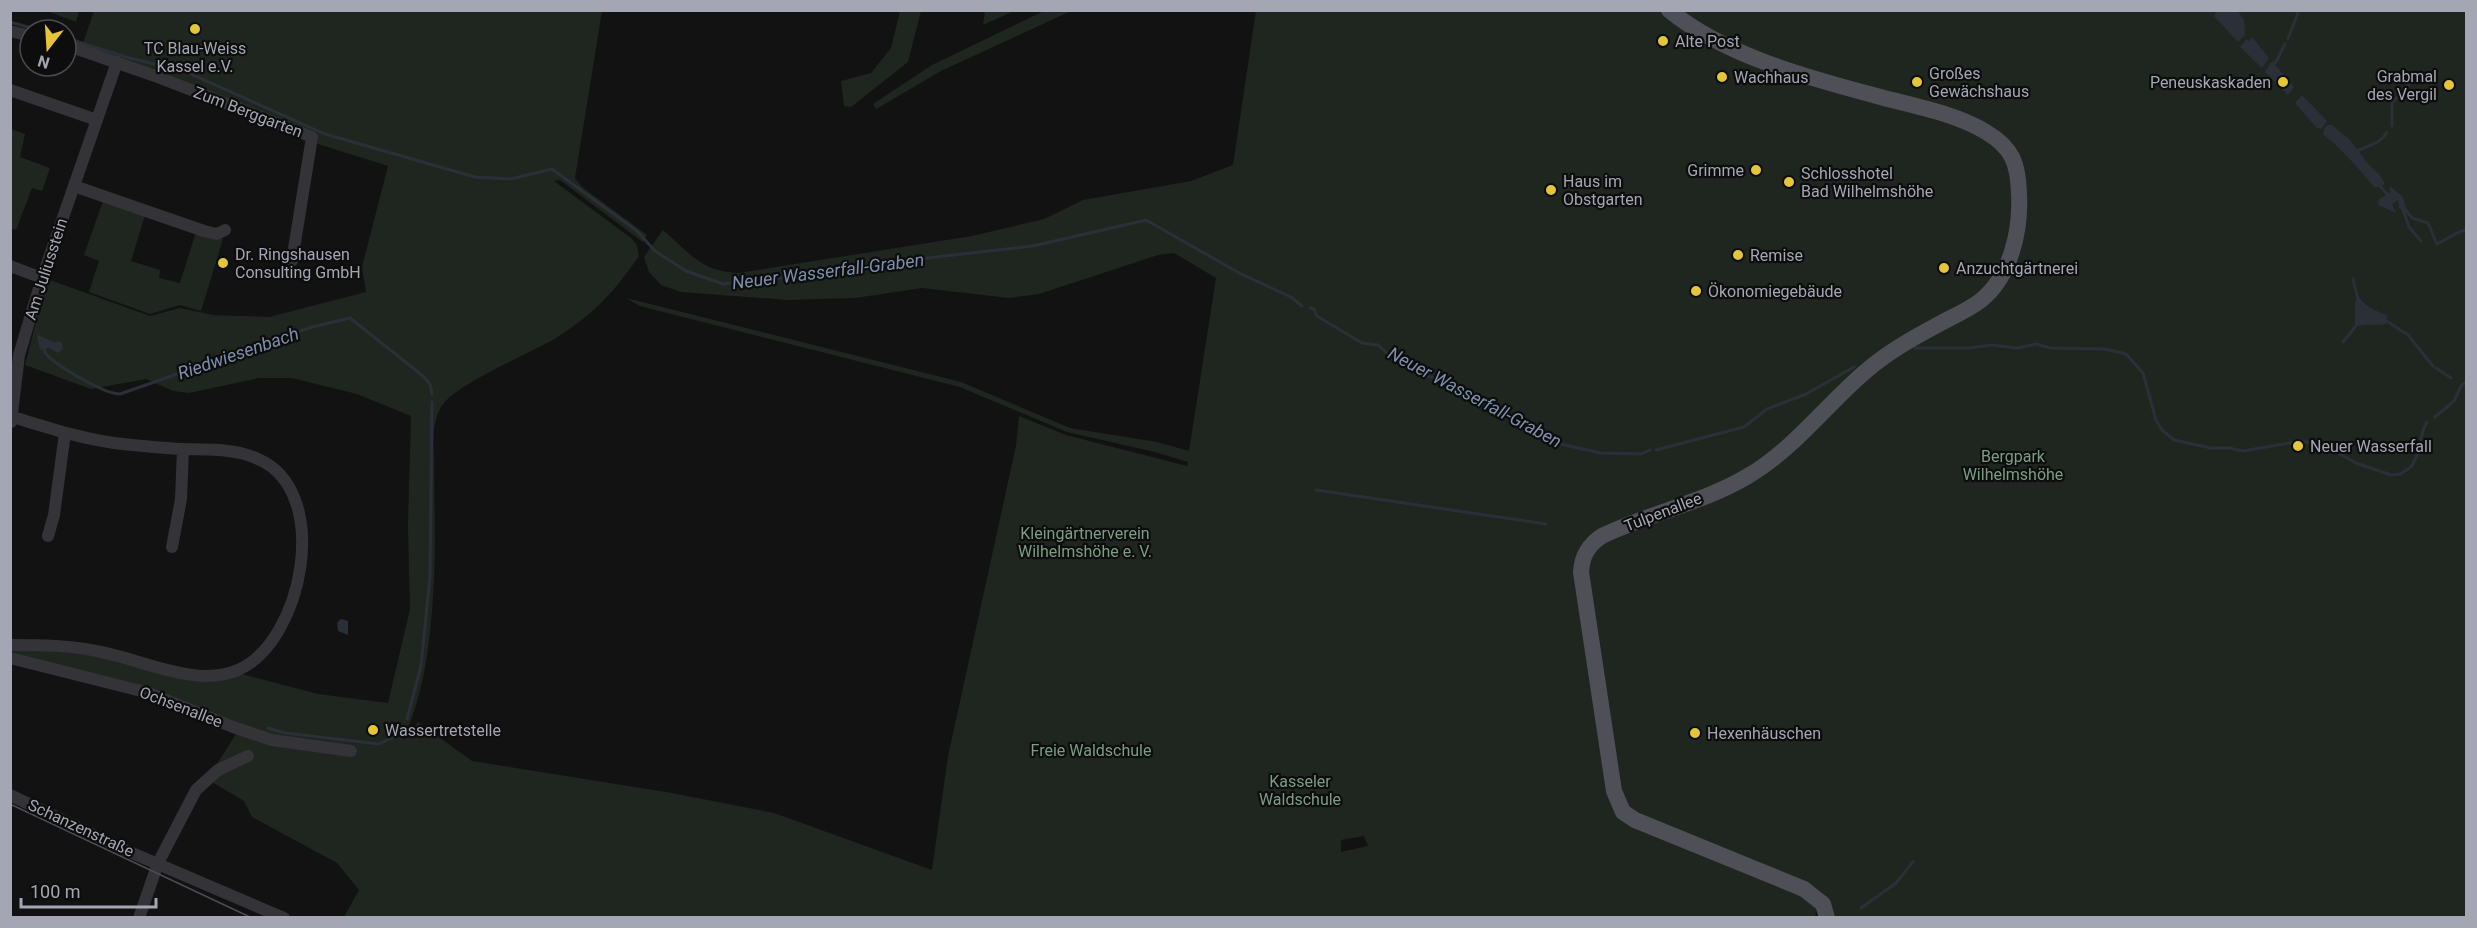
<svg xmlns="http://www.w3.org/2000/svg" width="2477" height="928" viewBox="0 0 2477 928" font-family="Roboto,sans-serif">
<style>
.green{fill:#1f2620;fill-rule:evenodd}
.water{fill:#2b3038}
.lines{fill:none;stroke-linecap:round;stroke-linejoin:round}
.stream{stroke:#2b3038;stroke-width:3}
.minor{stroke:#333338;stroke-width:12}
.major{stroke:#4f5057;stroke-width:16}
.tram{stroke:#4c4d53;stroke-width:1.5}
.poi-dot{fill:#e5c539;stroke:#0d0d0e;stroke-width:2}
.labels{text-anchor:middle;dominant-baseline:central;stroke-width:4.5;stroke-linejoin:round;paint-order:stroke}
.poi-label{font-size:16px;fill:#a4a7b3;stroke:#0d0d0e;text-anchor:start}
.street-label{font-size:16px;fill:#a4a7b3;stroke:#0d0d0e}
.park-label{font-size:16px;fill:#7c9d83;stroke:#0d0d0e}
.water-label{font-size:18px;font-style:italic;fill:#7d8fac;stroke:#0d0d0e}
</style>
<rect width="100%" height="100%" fill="#121213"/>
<path class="green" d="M 1046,10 L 1071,11 L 941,71 L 876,109 L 873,104 L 932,65 Z
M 47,11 L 79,11 L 76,22 Z
M 94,11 L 602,11 L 575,178 L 582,187 L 647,235 L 643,242 L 640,240 L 560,180 L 554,181 L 631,238 L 637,245 L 639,256 C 614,292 596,312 559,336 C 533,353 452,384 440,409 C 431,426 434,449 434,468 C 434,504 436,541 434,577 C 432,617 429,660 418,698 C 414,713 408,727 403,741 L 418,722 L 472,761 L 672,793 L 774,813 L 932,870 L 948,756 L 1016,446 L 1019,416 L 1066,435 L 1187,466 L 1188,462 L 1155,452 L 1067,432 L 960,387 L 640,306 L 626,298 L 961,382 L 1070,428 L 1157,442 L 1189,451 L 1216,278 L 1174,253 L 1158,255 L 1039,294 L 1009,298 L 922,288 L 855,298 L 787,300 L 681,292 L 661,285 L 649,272 L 644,257 L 663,230 C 690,253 700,271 738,273 L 972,236 L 1044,219 L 1083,200 L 1191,181 L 1233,165 L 1256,11 L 2466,11 L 2466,917 L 1838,918 L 1814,902 L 1817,907 L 1815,917 L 344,917 L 359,890 L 337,863 L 252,817 L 244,801 L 207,779 L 240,728 L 151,691 L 11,656 L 11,648 L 55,648 L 180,674 L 238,673 L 318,694 L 388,703 L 410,609 L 408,526 L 411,416 L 357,394 L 292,378 L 259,378 L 189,393 L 173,391 L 146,379 L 91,389 L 25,365 L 47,279 L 150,316 L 180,308 L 213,315 L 269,317 L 366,292 L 362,267 L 388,166 L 315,143 L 318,134 L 82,46 ZM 1364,836 L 1368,846 L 1341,852 L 1341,840 Z
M 900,11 L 921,11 L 908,62 L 851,107 L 844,106 L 841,81 L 871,73 L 891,48 Z
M 985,11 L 985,10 L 1014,11 L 983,25 Z
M 11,129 L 25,134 L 20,157 L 50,168 L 42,191 L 32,188 L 16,230 L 11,228 Z
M 103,201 L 145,215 L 131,261 L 160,270 L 159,278 L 180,283 L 196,232 L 223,239 L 201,311 L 180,305 L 150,314 L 89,292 L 99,261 L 84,255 Z"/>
<path class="water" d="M 2217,11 L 2238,11 L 2244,20 L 2245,35 L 2238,42 L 2214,16 Z
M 2252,37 L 2269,58 L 2262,68 L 2240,47 L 2247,39 L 2249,41 Z
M 2272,61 L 2294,87 L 2288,95 L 2265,72 Z
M 2302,95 L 2327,121 L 2321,129 L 2317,128 L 2295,103 Z
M 2329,125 L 2332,125 L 2350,140 L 2369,165 L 2379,174 L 2385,184 L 2375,188 C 2359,169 2343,150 2323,134 L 2325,127 Z
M 2391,187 L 2403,197 L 2406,208 L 2403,210 L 2399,208 L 2398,200 L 2392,204 L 2396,213 L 2378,205 L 2379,199 L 2385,196 L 2386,192 L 2391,193 L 2389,188 Z
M 2357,295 C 2364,305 2374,311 2387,315 L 2386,324 C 2375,326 2364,323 2355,327 L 2355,305 Z
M 38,335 L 54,342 L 58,341 L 62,343 L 63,349 L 58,353 L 49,348 L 40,349 L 37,338 Z
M 341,619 L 348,621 L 348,635 L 338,631 L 337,623 Z"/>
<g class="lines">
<path class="stream" d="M 10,22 L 38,30
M 66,38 L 129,58 L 184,71 L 325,134 L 475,177 L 511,179 L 552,169 L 637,231 L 655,251 L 686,271 L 723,284 L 809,275 L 883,263 L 1033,246 L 1146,220 L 1241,274 L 1291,297 L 1302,306
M 2288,39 L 2299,10
M 2271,65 L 2276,62 L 2285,44
M 2392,126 L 2392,103 L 2419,74 L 2425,75
M 2357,151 C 2368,145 2381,144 2387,132
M 2379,185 L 2388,195
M 2402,207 L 2409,227 L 2421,241
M 2404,208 L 2412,218 L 2428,223 L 2437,244 L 2459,232 L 2466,230
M 2353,279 L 2358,299
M 1310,308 L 1314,309 L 1317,316 L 1362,343 L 1378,345 L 1390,356 L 1402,359 L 1426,376 L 1440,379 L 1556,443 L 1601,453 L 1641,454 L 1650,450
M 2385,320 L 2408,335 L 2433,366
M 2343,342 L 2355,327
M 43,346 C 44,348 44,352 46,354 C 57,366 104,394 120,394 L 312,327 L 350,318 L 423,376 L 430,384 L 432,394
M 1915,348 L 1969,348 L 1992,345 L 2017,348 L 2036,344 L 2050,348 L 2105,349 L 2126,354 L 2143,373 L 2156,420 L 2162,430 L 2174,440 L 2211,448 L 2229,448 L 2243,451 L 2301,441 L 2324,445 L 2356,463 L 2391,475 L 2400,474 L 2411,467 L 2418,454 L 2423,430 L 2427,422
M 2436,368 L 2451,378
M 2435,417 L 2454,401 L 2461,386 L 2466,382
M 1656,450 L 1744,427 L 1767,409 L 1806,394 L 1854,367
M 1316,490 L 1546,524
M 407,719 L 421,666 L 430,576 L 432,402
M 268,728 L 285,733 L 379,744 L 400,734
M 1861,908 L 1896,883 L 1913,862"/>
<path class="minor" d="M 10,31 L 30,36
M 66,45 L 155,76 L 312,137 L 292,261
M 10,90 L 97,120
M 74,186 L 204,231 L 217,234 L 225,230
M 10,266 L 42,278
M 11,422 L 19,355 L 42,278 L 117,62
M 48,536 L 54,515 L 65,433
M 172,547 L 181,499 L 183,449
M 10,645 C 41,645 71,645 101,652 C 143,660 197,688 238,670 C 303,642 333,491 258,459 C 235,448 207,450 182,449 C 162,448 142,446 123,444 C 85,440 49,428 13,417
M 10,658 L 149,693 L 233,727 L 272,740 L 351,751
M 10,795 L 125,850 L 284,918
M 139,918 L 158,863 L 196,790 L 218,770 L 248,756"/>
<path class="major" d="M 1669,10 C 1727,58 1817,80 1888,99 C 1920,107 1958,115 1986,132 C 2013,148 2018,164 2019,193 C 2021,230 2011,277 1980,301 C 1968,310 1954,316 1941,323 C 1915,337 1889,351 1866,371 C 1826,405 1794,449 1748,476 C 1703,503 1649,513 1602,536 C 1588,545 1582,556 1581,572 L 1614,791 L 1623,812 L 1635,820 L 1804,889 L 1823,904 L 1827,918"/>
<path class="tram" d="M 10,804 L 252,918"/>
</g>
<g class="poi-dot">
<circle cx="195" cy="29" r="6"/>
<circle cx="1663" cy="41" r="6"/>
<circle cx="1722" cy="77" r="6"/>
<circle cx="1917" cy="82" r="6"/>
<circle cx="2283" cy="82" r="6"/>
<circle cx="2449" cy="85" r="6"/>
<circle cx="1756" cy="170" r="6"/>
<circle cx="1789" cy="182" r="6"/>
<circle cx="1551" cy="190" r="6"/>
<circle cx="1738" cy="255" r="6"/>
<circle cx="223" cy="263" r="6"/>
<circle cx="1944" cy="268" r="6"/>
<circle cx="1696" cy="291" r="6"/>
<circle cx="2298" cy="446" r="6"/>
<circle cx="373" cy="730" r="6"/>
<circle cx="1695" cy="733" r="6"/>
</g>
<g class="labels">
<g class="poi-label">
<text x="1675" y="41">Alte Post</text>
<text x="195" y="48" text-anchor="middle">TC Blau-Weiss<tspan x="195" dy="18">Kassel e.V.</tspan></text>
<text x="1929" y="73">Großes<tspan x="1929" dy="18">Gewächshaus</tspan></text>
<text x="2437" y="76" text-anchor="end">Grabmal<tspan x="2437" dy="18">des Vergil</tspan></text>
<text x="1734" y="77">Wachhaus</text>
<text x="2271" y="82" text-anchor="end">Peneuskaskaden</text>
<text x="1744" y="170" text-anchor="end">Grimme</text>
<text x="1801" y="173">Schlosshotel<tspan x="1801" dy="18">Bad Wilhelmshöhe</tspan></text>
<text x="1563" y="181">Haus im<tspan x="1563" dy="18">Obstgarten</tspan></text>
<text x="235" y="254">Dr. Ringshausen<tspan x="235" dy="18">Consulting GmbH</tspan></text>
<text x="1750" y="255">Remise</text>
<text x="1956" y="268">Anzuchtgärtnerei</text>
<text x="1708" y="291">Ökonomiegebäude</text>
<text x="2310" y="446">Neuer Wasserfall</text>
<text x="385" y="730">Wassertretstelle</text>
<text x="1707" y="733">Hexenhäuschen</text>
</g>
<g class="street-label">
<text transform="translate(248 112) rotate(21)">Zum Berggarten</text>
<text transform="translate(46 269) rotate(-72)">Am Juliusstein</text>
<text transform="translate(1663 512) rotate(-21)">Tulpenallee</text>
<text transform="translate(181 707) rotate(21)">Ochsenallee</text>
<text transform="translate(81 828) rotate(25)">Schanzenstraße</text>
</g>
<g class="park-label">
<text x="2013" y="456">Bergpark<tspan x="2013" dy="18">Wilhelmshöhe</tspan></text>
<text x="1085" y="533">Kleingärtnerverein<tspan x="1085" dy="18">Wilhelmshöhe e. V.</tspan></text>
<text x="1091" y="750">Freie Waldschule</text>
<text x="1300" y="781">Kasseler<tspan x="1300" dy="18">Waldschule</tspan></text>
</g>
<g class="water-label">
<text transform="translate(828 271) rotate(-7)">Neuer Wasserfall-Graben</text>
<text transform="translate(238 353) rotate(-19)">Riedwiesenbach</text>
<text transform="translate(1475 397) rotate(28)">Neuer Wasserfall-Graben</text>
</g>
</g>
<rect width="2477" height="928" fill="none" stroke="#a4a7b3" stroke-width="24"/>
<g transform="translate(48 48) rotate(197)"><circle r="28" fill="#0d0d0e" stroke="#494b50" stroke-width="1.5"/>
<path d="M0-4.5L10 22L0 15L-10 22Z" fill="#e5c539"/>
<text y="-9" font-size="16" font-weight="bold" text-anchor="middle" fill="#a4a7b3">N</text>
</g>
<path d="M21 898v9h135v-9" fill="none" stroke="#a4a7b3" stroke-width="3"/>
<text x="30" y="898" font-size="18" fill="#a4a7b3" stroke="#0d0d0e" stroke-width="4.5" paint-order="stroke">100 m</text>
</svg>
